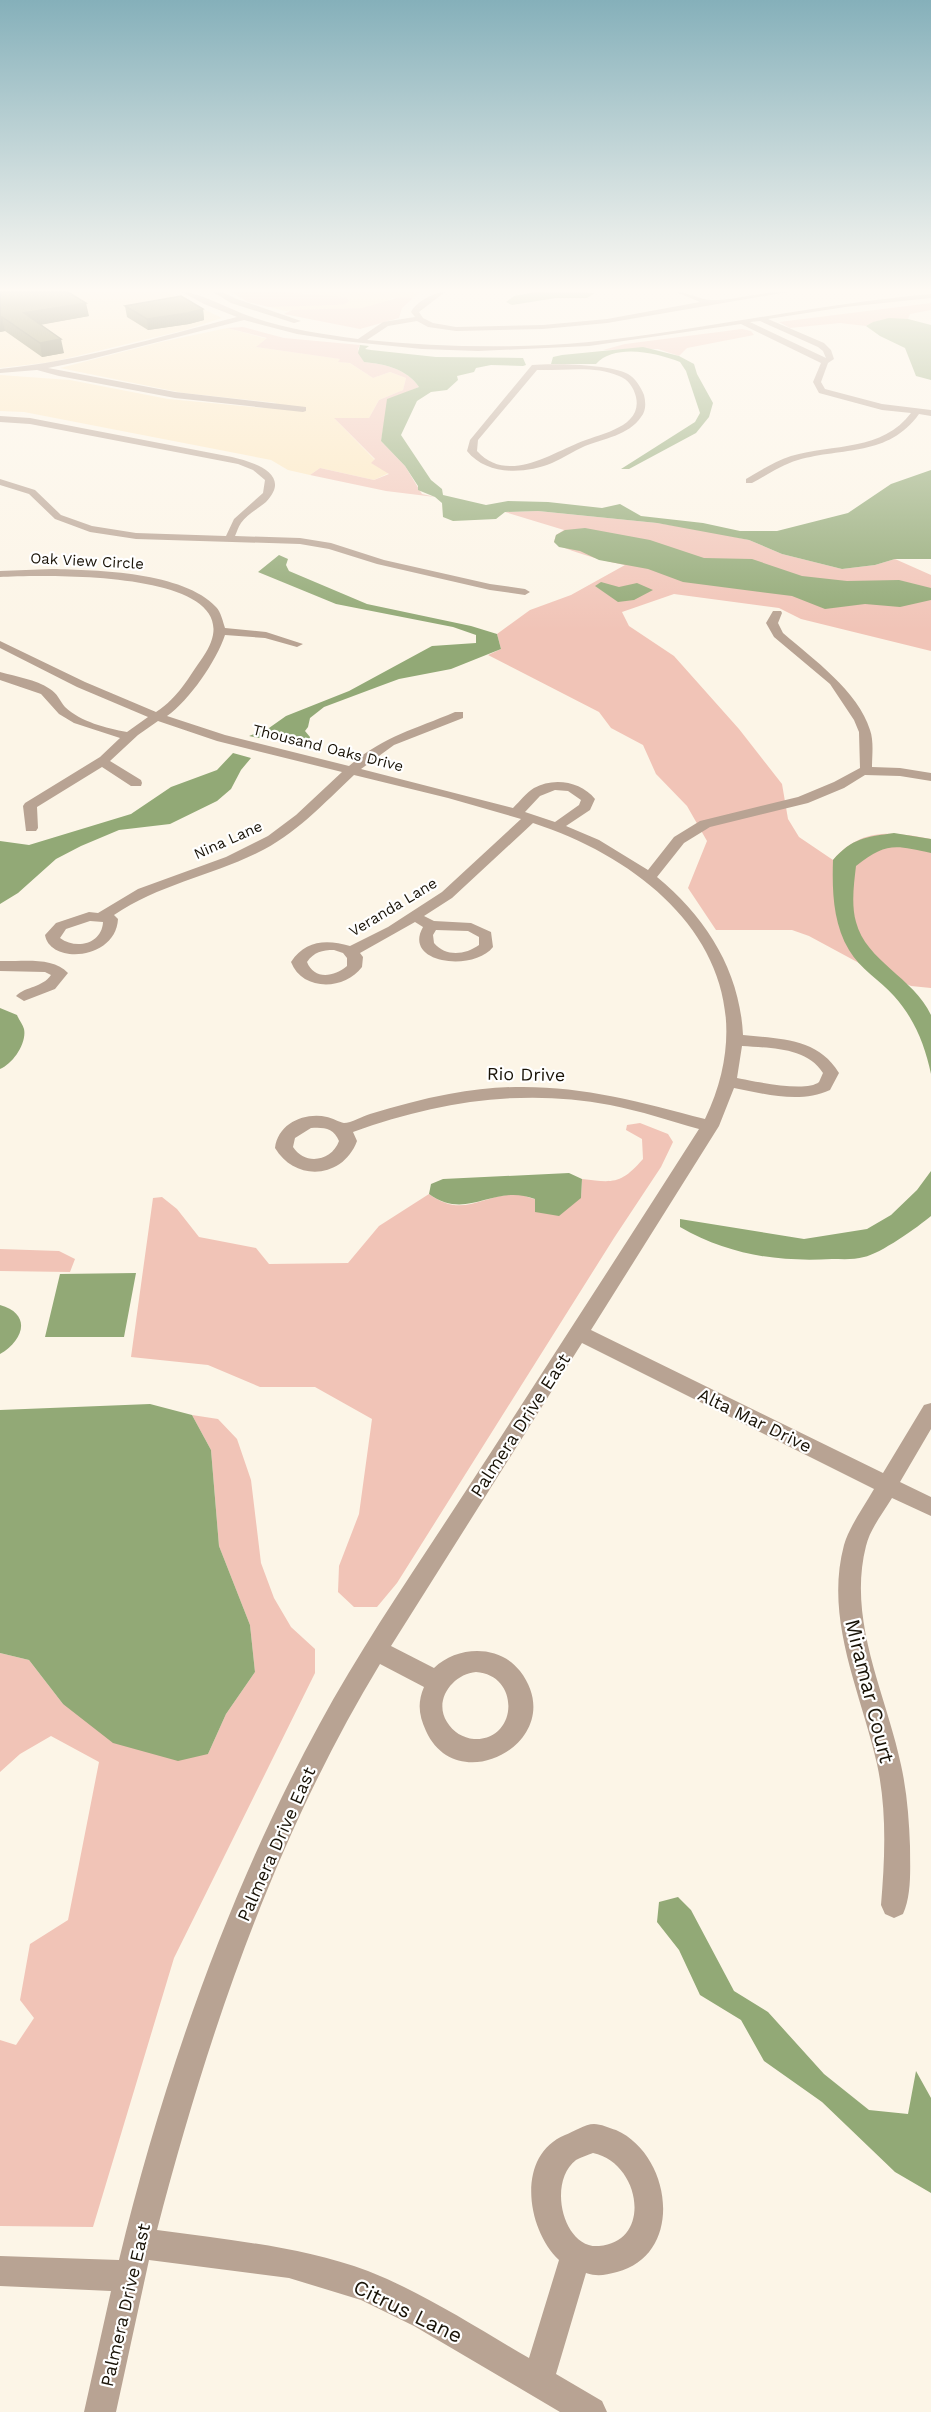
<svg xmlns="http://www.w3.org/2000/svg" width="931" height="2412" viewBox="0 0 931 2412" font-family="'Work Sans',sans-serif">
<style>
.built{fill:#fce6bd}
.green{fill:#f1c4b7}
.water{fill:#92a976}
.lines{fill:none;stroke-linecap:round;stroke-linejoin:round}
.minor{fill:#b8a393;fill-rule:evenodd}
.wall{fill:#5f5b2e}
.shaded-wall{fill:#4d4a25}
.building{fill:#6e6a35;stroke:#4d4a25;stroke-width:1.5}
.labels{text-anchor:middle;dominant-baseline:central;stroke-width:4.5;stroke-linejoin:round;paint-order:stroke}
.far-street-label{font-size:15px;fill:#191307;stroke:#fff}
.street-label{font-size:18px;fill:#191307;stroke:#fff}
.near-street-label{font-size:21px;fill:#191307;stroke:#fff}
</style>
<rect width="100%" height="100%" fill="#fcf5e7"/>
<path class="built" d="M 0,292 L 167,292 L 222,318 L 185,330 L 52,362 L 0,368 Z
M 284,292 L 421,292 L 413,298 L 392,298 L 375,306 L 362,308 L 285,311 L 269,307 L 345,304 L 321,294 Z
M 227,328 L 268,339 L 257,347 L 341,359 L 339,362 L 350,363 L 373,378 L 390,372 L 406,378 L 403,390 L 379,400 L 369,418 L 335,419 L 375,460 L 372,463 L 389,473 L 374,480 L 320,468 L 310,475 L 288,470 L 271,460 L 24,412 L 0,411 L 0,375 L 70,380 L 168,399 L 263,408 L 277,403 L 183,393 L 60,368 L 161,342 Z"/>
<path class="green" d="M 231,292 L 284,292 L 346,297 L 349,301 L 345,304 L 337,305 L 269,307 L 248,302 Z
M 400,297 L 413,298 L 402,308 L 399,318 L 360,329 L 284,314 L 292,310 L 362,308 Z
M 931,303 L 931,310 L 910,314 L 908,319 C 892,319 879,318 866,326 L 840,323 L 790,328 L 779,322 Z
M 243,327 L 284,338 L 360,345 L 358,349 L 364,362 C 385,364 407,369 419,387 L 388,400 L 381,441 L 405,466 L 422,494 L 435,497 L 386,491 L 310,475 L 320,468 L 374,480 L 389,474 L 371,463 L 375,459 L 334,418 L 369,418 L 379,400 L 403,390 L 406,378 L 390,372 L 373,378 L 350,363 L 338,362 L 340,359 L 256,347 L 267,338 L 227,328 Z
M 742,329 L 751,331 L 754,335 L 687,348 L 679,356 L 658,349 L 603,350 L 625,344 Z
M 538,511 L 657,523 L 703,530 L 749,540 L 782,554 L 842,569 L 875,565 L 895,559 L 931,575 L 931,651 L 801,619 L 779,608 L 674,594 L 622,612 L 629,626 L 674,656 L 739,729 L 782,784 L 788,819 L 799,837 L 833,860 C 862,827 892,832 931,839 L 931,988 L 911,986 L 859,963 L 809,936 L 792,930 L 716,930 L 688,888 L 707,841 L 687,806 L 656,774 L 643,745 L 611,728 L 599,712 L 488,655 L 501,649 L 497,634 L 530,610 L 571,595 L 625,565 C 612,563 562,550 554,542 L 556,535 L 564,530 L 505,512 Z
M 640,1123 L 668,1134 L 673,1142 L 661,1167 L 614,1238 L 397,1583 L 377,1607 L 354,1607 L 338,1592 L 339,1566 L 359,1514 L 372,1419 L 315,1387 L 260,1387 L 208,1365 L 131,1357 L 153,1198 L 162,1197 L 177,1209 L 199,1237 L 256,1248 L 269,1264 L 348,1263 L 379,1226 L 429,1194 C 463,1219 480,1195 517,1194 C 523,1194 528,1198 535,1199 C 549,1202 567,1198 581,1198 L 582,1179 C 614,1183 621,1184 643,1159 L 642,1139 L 626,1130 L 627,1125 Z
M 0,1249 L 59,1251 L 75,1259 L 70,1272 L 0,1271 Z
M 192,1415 L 218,1419 L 237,1439 L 251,1480 L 261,1563 L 274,1598 L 291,1627 L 315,1649 L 315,1673 L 174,1958 L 93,2227 L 0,2226 L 0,2040 L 16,2045 L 34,2018 L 20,2000 L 30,1944 L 68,1920 L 99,1762 L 51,1736 L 20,1754 L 0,1772 L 0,1653 L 29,1660 L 63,1704 L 208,1754 L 226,1714 L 255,1672 L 250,1625 L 219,1546 L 211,1450 Z"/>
<path class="water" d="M 536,292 L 595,293 L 587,298 L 556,298 L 512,305 L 506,302 L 514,296 Z
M 889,318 L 908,319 L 931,325 L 931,380 L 916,376 L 905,348 L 880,336 L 866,326 L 873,322 Z
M 360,345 L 369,346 L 365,349 L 371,350 L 436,357 L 523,358 L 526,365 L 523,366 L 491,365 L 476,368 L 474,372 L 457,376 L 458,380 L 447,390 L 431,392 L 417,401 L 401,435 L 431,480 L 442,489 L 443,495 L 486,505 L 508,501 L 548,502 L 602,508 L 620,504 L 641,516 L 703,523 L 740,531 L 777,531 L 848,513 L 891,484 L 931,470 L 931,559 L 895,559 L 875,565 L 842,569 L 782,554 L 749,540 L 657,523 L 538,511 L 505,512 L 496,519 L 453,521 L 443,517 L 442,503 L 435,497 L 418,490 L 418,486 L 405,466 L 381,441 L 387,399 L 419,387 C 407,369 385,364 364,362 L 358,353 Z
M 643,347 L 679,356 L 694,364 L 697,374 L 713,403 L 709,417 L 696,433 L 629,469 L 621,469 L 695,422 L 700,413 L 686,371 L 680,362 C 657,353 615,343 596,364 L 551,364 L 553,357 L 562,355 Z
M 585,528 L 650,540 L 704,558 L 752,559 L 802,576 L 847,581 L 899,580 L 931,588 L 931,600 L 900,607 L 865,604 L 825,609 L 792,596 L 683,582 L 648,569 L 599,560 L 580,551 L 559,547 L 554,542 L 556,535 L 565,530 Z
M 279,555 L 288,559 L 286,565 L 289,571 L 367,604 L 471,626 L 497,634 L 501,649 L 451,669 L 399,679 L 380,686 L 324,707 L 310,718 L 308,727 L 305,731 L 310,737 L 309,741 L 270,735 L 259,738 L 249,736 L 269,728 L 286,716 L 349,691 L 432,646 L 476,643 L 476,635 L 453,627 L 336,604 L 258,572 Z
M 601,582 L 619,587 L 637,583 L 653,590 L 634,600 L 618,602 L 595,586 Z
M 233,753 L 251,758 L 241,770 L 231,789 L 217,801 L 170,824 L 119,830 L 81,846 L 56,859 L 18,893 L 0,904 L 0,841 L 29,845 L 131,814 L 171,787 L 217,770 Z
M 894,833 L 931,839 L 931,853 C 895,845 886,842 856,866 C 854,883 851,905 856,922 C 866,961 914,978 931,1015 L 931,1074 C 925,1045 914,1018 894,996 C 880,980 860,969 849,950 C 833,923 832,891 833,860 C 852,838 866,837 894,833 Z
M 0,1008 L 17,1015 C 19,1020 23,1025 24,1029 C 27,1043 13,1064 0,1069 Z
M 931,1171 L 931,1216 C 918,1227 880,1254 864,1257 C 854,1260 842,1259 832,1259 C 777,1262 729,1255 680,1227 L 680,1219 L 804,1239 L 867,1229 L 891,1215 L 917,1190 Z
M 569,1173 L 582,1179 L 581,1198 L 559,1216 L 535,1212 L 535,1199 C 493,1183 468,1222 429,1194 L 431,1184 L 443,1179 Z
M 136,1273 L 124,1337 L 45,1337 L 60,1274 Z
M 0,1305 C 32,1314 24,1340 0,1354 Z
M 150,1404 L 192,1415 L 211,1450 L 219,1546 L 250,1625 L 255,1672 L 226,1714 L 208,1754 L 178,1761 L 113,1743 L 63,1704 L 29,1660 L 0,1653 L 0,1410 Z
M 678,1897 L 691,1910 L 734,1991 L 768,2012 L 824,2074 L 869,2110 L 908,2114 L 916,2071 L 931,2098 L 931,2193 L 895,2172 L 822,2102 L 764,2061 L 741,2020 L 700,1995 L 679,1950 L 657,1922 L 659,1902 Z"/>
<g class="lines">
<path class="minor" d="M 182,292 C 199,292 233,311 252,317 C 286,329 323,334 358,339 L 383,322 L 415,317 L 411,312 C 416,302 434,292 445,292 L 419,312 L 423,318 L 433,323 L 456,327 L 543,325 L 607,319 L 700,302 L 676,292 C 688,292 700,300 712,300 C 737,300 762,291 788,292 L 607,323 L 543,329 L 456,331 L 428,327 L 417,321 L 388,326 L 367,340 C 441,347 515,349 589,342 C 704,330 816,304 931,294 L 931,298 L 845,307 L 768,319 L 824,343 L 831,350 L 834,359 L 828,363 L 821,382 L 825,389 L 882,404 L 931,410 L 931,416 L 919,414 C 888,457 843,447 798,460 C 781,465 767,475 752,483 L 746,483 L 746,479 C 760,471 775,461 791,456 C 833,444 883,451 911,413 L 882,410 L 819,393 L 813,382 L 821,363 L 741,324 L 589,346 L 478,351 L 422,349 L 343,341 L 297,334 L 244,320 L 87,360 L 48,368 L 175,392 L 306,407 L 306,411 L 303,412 L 175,398 L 59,376 L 37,370 L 0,373 L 0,369 C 81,361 158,337 237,317 L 204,304 ZM 760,321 L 818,347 L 823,351 L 826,358 L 750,322 Z
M 213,292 L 222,292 L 237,299 L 301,321 L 294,323 L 231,303 Z
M 532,365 C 552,363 611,364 628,374 C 635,378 641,387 644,395 C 646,403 646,411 641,417 C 629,435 603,439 585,446 C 574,451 563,458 552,463 C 525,474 487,476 467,451 L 470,440 ZM 537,370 C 563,371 595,365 619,376 C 628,379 634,388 636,397 C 643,428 598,434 578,443 C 547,456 506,483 477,451 L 478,440 Z
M 0,416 L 30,418 L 232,457 C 253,462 293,474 266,502 C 258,509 247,514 241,523 C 238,527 237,532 235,536 L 300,538 L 331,543 L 384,560 L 490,584 L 525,589 L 530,592 L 525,595 L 490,590 L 377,564 L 329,549 L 300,544 L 136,539 L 90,532 L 55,519 L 29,494 L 0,485 L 0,479 L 35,490 L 61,515 L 92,526 L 136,533 L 226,536 L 234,519 L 263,493 L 265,480 L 253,470 L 238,464 L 30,424 L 0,422 Z
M 52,569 C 97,570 184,572 216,607 C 221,612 223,622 225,628 L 266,632 L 303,644 L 297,647 L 265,638 L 225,635 C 217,660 189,701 167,716 L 225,735 L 349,766 C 384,736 413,730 455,712 L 463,712 L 463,718 L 394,745 L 361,769 L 513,808 C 520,801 526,793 534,788 C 553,777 581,781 595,799 L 590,810 L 566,826 L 599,840 L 648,870 L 674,837 L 700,821 L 798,797 L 834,782 L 860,768 L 859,732 L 854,720 L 830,684 L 774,637 L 766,623 L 773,611 L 781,611 L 782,613 L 778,623 L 783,633 C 813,659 858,691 870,730 C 874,741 872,756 872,767 L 900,768 L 931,773 L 931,781 L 900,776 L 865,775 L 844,788 L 808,803 L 710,827 L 684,843 L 657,877 C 706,917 740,971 743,1035 C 780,1039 818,1038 839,1073 L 830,1090 C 800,1104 765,1094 734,1088 L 719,1126 L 591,1330 L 883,1473 L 924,1405 L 931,1403 L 931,1429 L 900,1482 L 931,1497 L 931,1516 L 892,1498 C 883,1513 870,1529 866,1546 C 847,1621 886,1693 901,1765 C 907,1792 909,1819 910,1846 C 910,1868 912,1894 903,1914 L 894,1918 L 885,1914 L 881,1905 C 885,1858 887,1810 877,1764 C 861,1692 824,1620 844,1545 C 850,1525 864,1507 874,1489 L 582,1343 L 391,1646 L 434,1668 C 457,1646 499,1644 520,1671 C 572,1739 458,1802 426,1731 C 419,1716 417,1703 424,1687 L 380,1664 C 274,1839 208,2034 157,2230 C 228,2240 300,2246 368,2271 C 424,2293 477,2328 529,2358 L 559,2260 C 527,2230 515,2156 565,2135 C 573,2132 585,2124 594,2124 C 601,2124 609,2128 616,2130 C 672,2155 685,2254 617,2272 C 605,2275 598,2277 586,2273 L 556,2374 L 602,2401 L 607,2412 L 560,2412 L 414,2326 L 361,2300 L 289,2278 L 149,2260 L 116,2412 L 84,2412 L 111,2291 L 0,2286 L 0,2256 L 119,2260 C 163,2078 229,1890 319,1725 C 364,1642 418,1565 469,1486 C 546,1367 623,1248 699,1129 C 670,1121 641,1111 610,1105 C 522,1088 436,1102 353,1132 L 357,1141 C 343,1179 295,1182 275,1148 C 278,1123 305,1112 327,1117 C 332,1118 339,1122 344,1123 C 351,1123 363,1116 370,1114 C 396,1106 422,1099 449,1094 C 544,1076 615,1095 705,1119 C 774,974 665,866 533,823 L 452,898 L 424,916 L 434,921 L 471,923 L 491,932 L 493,947 C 474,972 402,964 423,927 L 415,922 L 360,953 L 363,957 L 362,967 C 344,991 302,991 291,962 C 305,940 327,939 350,946 L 388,927 L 442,892 L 521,819 L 448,798 L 354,775 C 323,804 295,835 257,853 C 210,876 158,885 114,915 L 118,919 C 116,960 50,965 45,935 L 56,923 L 89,912 L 98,913 L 138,889 L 226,857 L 268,836 L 296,815 L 342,772 L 217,741 L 158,721 L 138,735 L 110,761 L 141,780 L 142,783 L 141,786 L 131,786 L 102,767 L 37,807 L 38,828 L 36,831 L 26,831 L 23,806 L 25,803 L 100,757 L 120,738 L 74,723 L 59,714 L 41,694 L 0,680 L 0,672 C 17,677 35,679 50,689 C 57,693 60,701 65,707 C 81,722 106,728 127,732 L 148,717 L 77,687 L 0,648 L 0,641 L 85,682 L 156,712 C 179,697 188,678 203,657 C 264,568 42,575 0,577 L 0,571 ZM 555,790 L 568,791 L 581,800 L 579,805 L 555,822 L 525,812 L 540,796 ZM 90,921 L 103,922 C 102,944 76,950 60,938 L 66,929 ZM 436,930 L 468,931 L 479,937 L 479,945 C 465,955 446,957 434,943 L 433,935 ZM 334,950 L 343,953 L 347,958 L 347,966 C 334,977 314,980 307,962 C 314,952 322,950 334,950 ZM 742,1046 C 769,1048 807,1047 823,1073 C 822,1075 820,1080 819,1082 C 806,1093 753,1081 737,1078 ZM 311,1128 C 323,1127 334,1128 339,1141 C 332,1161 305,1166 293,1147 L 295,1138 ZM 476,1672 C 521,1675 518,1741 474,1739 C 463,1738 453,1732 447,1722 C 433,1700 453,1674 476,1672 ZM 593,2153 C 641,2163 653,2242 599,2246 C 563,2249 547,2182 576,2160 C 581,2157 588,2155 593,2153 Z
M 0,961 C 20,962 53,956 68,973 L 55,989 L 24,1001 L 16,996 C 26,986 42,988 51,975 L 45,972 L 0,971 Z"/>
</g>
<path class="wall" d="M 0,292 L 89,316 L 40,325 L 64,353 L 42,357 L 5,331 L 0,332 Z
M 125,306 L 203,309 L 204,320 L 189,324 L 148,330 L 127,317 Z"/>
<path class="shaded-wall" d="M 86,303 L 89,316 L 26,327 L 24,313 Z
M 203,309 L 204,320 L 189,324 L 148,330 L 147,319 Z
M 0,317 L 2,317 L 5,331 L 0,332 Z
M 61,339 L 64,353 L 42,357 L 40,343 Z"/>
<path class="building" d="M 0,292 L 68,292 L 86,303 L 24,313 L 61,339 L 40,343 L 2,317 L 0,317 Z
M 181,296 L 203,309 L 188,313 L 147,319 L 125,306 Z"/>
<linearGradient id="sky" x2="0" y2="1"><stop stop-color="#85b0ba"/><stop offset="0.46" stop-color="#fefaf4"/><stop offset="1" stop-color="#fefaf4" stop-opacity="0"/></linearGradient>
<rect width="931" height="630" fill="url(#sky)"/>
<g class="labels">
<g class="far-street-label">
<text transform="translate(87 561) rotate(3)">Oak View Circle</text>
<text transform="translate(328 748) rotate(14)">Thousand Oaks Drive</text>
<text transform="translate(228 840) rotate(-24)">Nina Lane</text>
<text transform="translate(393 907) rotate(-31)">Veranda Lane</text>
</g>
<g class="street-label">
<text transform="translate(526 1074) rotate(1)">Rio Drive</text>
<text transform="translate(755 1420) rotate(26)">Alta Mar Drive</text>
<text transform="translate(520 1425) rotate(-57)">Palmera Drive East</text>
<text transform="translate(276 1844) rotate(-66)">Palmera Drive East</text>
<text transform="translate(125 2305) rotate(-77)">Palmera Drive East</text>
</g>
<g class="near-street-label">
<text transform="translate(870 1691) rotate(76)">Miramar Court</text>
<text transform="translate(408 2311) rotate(26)">Citrus Lane</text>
</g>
</g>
</svg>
